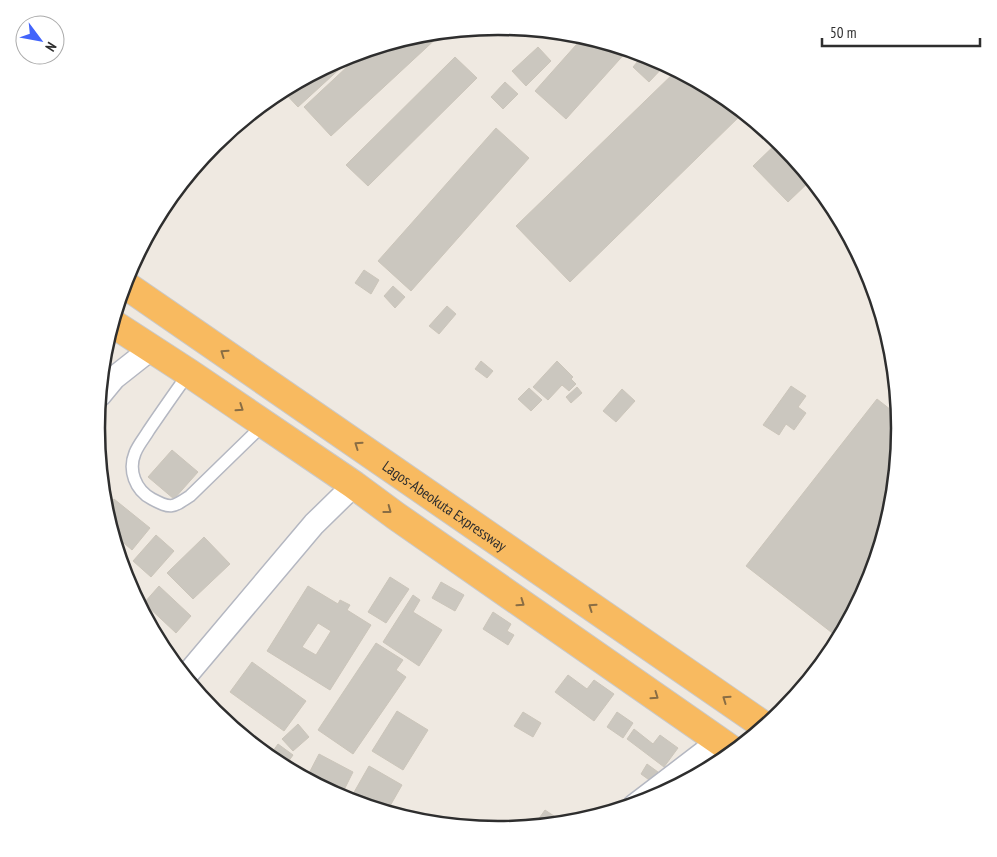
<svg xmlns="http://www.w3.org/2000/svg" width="997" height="857" viewBox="0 0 997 857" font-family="'PT Sans Narrow',sans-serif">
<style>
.building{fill:#cbc7bf;stroke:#cbc5ba;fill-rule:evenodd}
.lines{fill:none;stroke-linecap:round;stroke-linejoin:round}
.service-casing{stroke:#b4b7c1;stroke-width:14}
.minor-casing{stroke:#b4b7c1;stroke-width:25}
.trunk-casing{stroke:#c9c9c9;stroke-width:30}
.service{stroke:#fff;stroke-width:11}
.minor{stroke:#fff;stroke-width:22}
.trunk{stroke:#f8ba60;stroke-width:28}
.oneway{stroke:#896d44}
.labels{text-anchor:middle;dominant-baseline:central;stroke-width:4;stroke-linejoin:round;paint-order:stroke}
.street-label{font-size:15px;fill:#2e2e2e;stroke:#fff}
.rim{fill:none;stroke:#2e2e2e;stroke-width:2.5}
</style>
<rect width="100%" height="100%" fill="#efe9e1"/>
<path class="building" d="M 437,32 L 440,35 L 331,136 L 304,107 L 364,51 L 420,34 Z
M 584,36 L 628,50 L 566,119 L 535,91 Z
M 538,47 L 551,61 L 526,86 L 512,71 Z
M 357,53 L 298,107 L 282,90 L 345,57 Z
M 644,54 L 653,57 L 666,64 L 649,82 L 633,67 Z
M 455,57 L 477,78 L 368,186 L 346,165 Z
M 677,70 L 722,94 L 744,112 L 570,282 L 516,226 Z
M 505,82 L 518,94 L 503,109 L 491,97 Z
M 496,128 L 529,158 L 411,291 L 378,261 Z
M 779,141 L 783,144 L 812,179 L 788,202 L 753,166 Z
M 364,270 L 379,280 L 371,294 L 355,283 Z
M 393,286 L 405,297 L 395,308 L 384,296 Z
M 447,306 L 456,314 L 439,334 L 429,326 Z
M 481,361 L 493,371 L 487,378 L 475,369 Z
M 557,361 L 573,377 L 571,379 L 576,384 L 569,391 L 562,385 L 548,400 L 533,387 Z
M 791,386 L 806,396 L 798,407 L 806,413 L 794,430 L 786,424 L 779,435 L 763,425 Z
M 577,387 L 582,393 L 571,403 L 566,397 Z
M 529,388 L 542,400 L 531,411 L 518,399 Z
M 622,389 L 635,401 L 616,422 L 603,411 Z
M 877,399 L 900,417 L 901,429 L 893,507 L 870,583 L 840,639 L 746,566 Z
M 172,450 L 198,472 L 174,499 L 148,477 Z
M 114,499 L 150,528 L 132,550 L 112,533 L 105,510 Z
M 156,535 L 174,551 L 151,577 L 133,561 Z
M 204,537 L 230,564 L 193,599 L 167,573 Z
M 390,577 L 409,589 L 386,623 L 368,612 Z
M 441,582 L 464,595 L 455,611 L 432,598 Z
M 159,586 L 191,616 L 176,633 L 144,603 Z
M 308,586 L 338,604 L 340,600 L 350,605 L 347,610 L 371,625 L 330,690 L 267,651 ZM 318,623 L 331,631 L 316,655 L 302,647 Z
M 413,595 L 420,600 L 413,612 L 442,630 L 419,666 L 383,642 Z
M 493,612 L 511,624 L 507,631 L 514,635 L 508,645 L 483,629 Z
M 376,643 L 403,660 L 396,670 L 406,677 L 353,754 L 318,730 Z
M 252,662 L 306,701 L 284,731 L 230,692 Z
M 568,675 L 587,689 L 594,680 L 614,694 L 594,721 L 555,692 Z
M 397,711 L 428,730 L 403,770 L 372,751 Z
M 523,712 L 541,723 L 533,737 L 514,726 Z
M 617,712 L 633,723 L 623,738 L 607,727 Z
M 298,724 L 309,737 L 293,751 L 282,739 Z
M 634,729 L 653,744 L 660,735 L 678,748 L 664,767 L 627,739 Z
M 278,744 L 293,755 L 286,765 L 271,754 Z
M 319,754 L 353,772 L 340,798 L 306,779 Z
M 268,756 L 281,765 L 281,766 L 275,763 L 267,757 Z
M 647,764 L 658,772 L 652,782 L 641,774 Z
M 369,766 L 402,785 L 386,813 L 349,801 Z
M 545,810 L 566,824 L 533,827 Z"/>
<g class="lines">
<g class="service-casing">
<path id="service" d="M 189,373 C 175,392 162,411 149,430 C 145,437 138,445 135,453 C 128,470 135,490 152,499 C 171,509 172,508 190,496 L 264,424"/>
</g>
<g class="minor-casing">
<path id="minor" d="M 100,395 L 114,378 L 152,348
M 185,677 L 314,524 L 354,485
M 634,806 L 719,741"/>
</g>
<g class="trunk-casing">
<g id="trunk">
<path id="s1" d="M 124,284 L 766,727"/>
<path d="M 112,323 L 189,373 L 354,485 L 396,516 L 735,752"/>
</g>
</g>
<use href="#service" class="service"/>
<use href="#minor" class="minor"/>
<use href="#trunk" class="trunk"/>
</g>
<defs><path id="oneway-chevron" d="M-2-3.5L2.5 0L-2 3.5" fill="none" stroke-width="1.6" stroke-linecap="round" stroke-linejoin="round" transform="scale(1.25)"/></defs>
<g class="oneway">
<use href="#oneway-chevron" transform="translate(224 353) rotate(-145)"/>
<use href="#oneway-chevron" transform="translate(240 408) rotate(34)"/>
<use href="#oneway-chevron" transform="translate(358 445) rotate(-145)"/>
<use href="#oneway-chevron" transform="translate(388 510) rotate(37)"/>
<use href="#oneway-chevron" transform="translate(521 603) rotate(35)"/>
<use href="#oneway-chevron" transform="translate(592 607) rotate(-145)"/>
<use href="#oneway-chevron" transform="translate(655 696) rotate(35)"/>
<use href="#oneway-chevron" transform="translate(726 699) rotate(-145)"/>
</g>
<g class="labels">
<g class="street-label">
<text stroke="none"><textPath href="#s1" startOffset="390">Lagos-Abeokuta Expressway</textPath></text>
</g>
</g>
<path d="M0 0H997V857H0ZM105 428a393 393 0 1 1 786 0a393 393 0 1 1-786 0Z" fill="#fff" fill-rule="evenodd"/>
<path class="rim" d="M105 428a393 393 0 1 1 786 0a393 393 0 1 1-786 0Z"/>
<g transform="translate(40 40) rotate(122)"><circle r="24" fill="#ffffff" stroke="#ababab"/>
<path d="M0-4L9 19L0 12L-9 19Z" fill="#4264fb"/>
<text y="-8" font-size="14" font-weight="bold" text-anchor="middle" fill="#2e2e2e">N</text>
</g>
<path d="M822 38v8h158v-8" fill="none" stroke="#2e2e2e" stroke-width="2.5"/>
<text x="830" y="38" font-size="15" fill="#2e2e2e" stroke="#ffffff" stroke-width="4" paint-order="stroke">50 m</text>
</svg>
